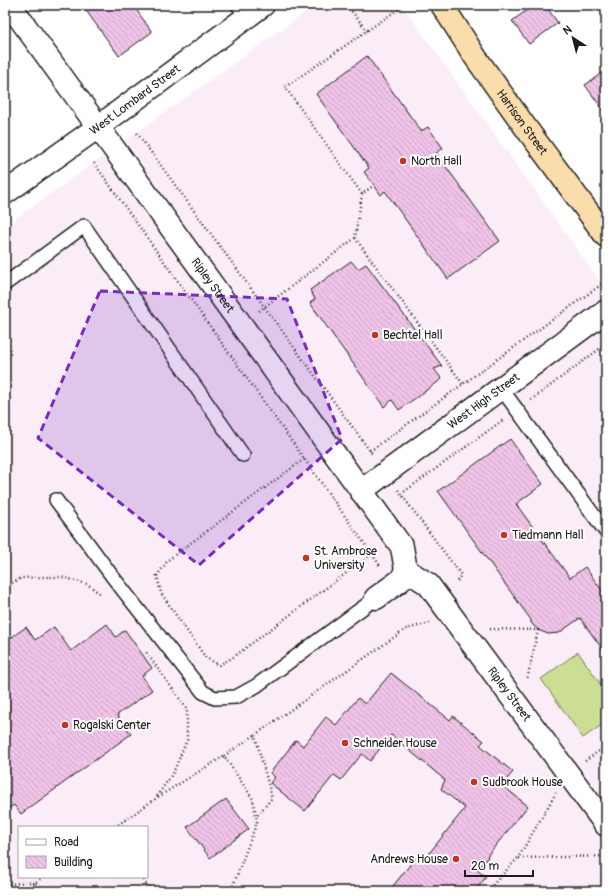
<svg xmlns="http://www.w3.org/2000/svg" width="611" height="896" viewBox="0 0 611 896" font-family="Pangolin,sans-serif">
<style>
.built{fill:#faedf8;fill-rule:evenodd}
.garden{fill:#ccde93;stroke:#747d58}
.building{fill:url(#building-back-hatch);stroke:#1c1c1c}
.lines{fill:none;stroke-linecap:round;stroke-linejoin:round}
.lane-casing{stroke:#1c1c1c;stroke-width:16}
.street-casing{stroke:#1c1c1c;stroke-width:25}
.secondary-casing{stroke:#1c1c1c;stroke-width:25}
.highway-casing{stroke:#1c1c1c;stroke-width:25}
.path{stroke:#1c1c1c;stroke-width:2.5;stroke-dasharray:1 3;stroke-linecap:butt}
.lane{stroke:#fff;stroke-width:13}
.street{stroke:#fff;stroke-width:22}
.secondary{stroke:#fff;stroke-width:22}
.highway{stroke:#faddab;stroke-width:22}
.marked{fill:#7b2cbf;fill-opacity:0.2;stroke:#7b2cbf;stroke-width:3;stroke-dasharray:8 5;stroke-linejoin:round}
.poi-dot{fill:#c8321e;stroke:#fff;stroke-width:1.5}
.labels{text-anchor:middle;dominant-baseline:central;stroke-width:4;stroke-linejoin:round;paint-order:stroke}
.street-label{font-size:12px;fill:#1c1c1c;stroke:#fff}
.poi-label{font-size:12px;fill:#1c1c1c;stroke:#fff;text-anchor:start}
</style>
<defs>
<pattern id="building-back-hatch" width="6" height="6" patternUnits="userSpaceOnUse"><rect width="6" height="6" fill="#f0c3e8"/><path d="M-1 5l2 2M0 0l6 6M5-1l2 2" fill="none" stroke="#cda7c6"/></pattern>
</defs>
<rect width="100%" height="100%" fill="#fff"/>
<filter id="ink" filterUnits="userSpaceOnUse"><feTurbulence type="fractalNoise" baseFrequency=".025" numOctaves="2"/><feDisplacementMap in="SourceGraphic" scale="8" xChannelSelector="R" yChannelSelector="G"/><feConvolveMatrix kernelMatrix="1 2 1 2 8 2 1 2 1" color-interpolation-filters="sRGB"/></filter>
<g filter="url(#ink)">
<path class="built" d="M 316,5 L 402,5 L 606,290 L 606,891 L 5,891 L 5,226 ZM 19,827 L 147,827 L 147,877 L 19,877 Z"/>
<path class="garden" d="M 578,652 L 606,692 L 606,722 L 583,738 L 541,679 Z"/>
<path class="building" d="M 82,5 L 133,5 L 152,32 L 119,56 Z
M 534,5 L 545,5 L 558,23 L 529,44 L 512,21 Z
M 367,56 L 421,131 L 428,127 L 443,148 L 436,153 L 500,241 L 448,279 L 385,191 L 381,195 L 374,185 L 364,172 L 369,168 L 316,94 Z
M 606,70 L 606,114 L 585,85 Z
M 351,261 L 358,269 L 366,264 L 442,366 L 434,369 L 442,379 L 399,410 L 392,400 L 384,407 L 310,303 L 315,299 L 310,290 Z
M 510,439 L 543,484 L 516,504 L 570,578 L 585,567 L 606,596 L 606,654 L 580,618 L 559,633 L 548,634 L 538,630 L 531,623 L 531,620 L 438,491 Z
M 107,624 L 116,637 L 125,630 L 152,668 L 142,676 L 152,690 L 117,715 L 131,734 L 21,814 L 14,805 L 5,811 L 5,642 L 26,627 L 35,640 L 54,627 L 71,651 Z
M 391,673 L 450,720 L 453,716 L 484,741 L 480,745 L 513,772 L 502,785 L 528,806 L 487,856 L 488,857 L 477,870 L 486,877 L 475,891 L 389,891 L 417,856 L 423,861 L 465,808 L 441,789 L 445,780 L 391,735 L 370,761 L 362,754 L 341,780 L 334,775 L 305,811 L 270,783 L 275,777 L 270,773 L 296,740 L 303,746 L 326,717 L 336,725 L 358,698 L 365,704 Z
M 226,799 L 249,829 L 210,858 L 187,827 Z"/>
<g class="lines">
<g class="lane-casing">
<path id="lane" d="M 238,5 L 247,17
M 5,284 L 84,226 L 243,455
M 501,388 L 606,532
M 56,500 L 112,576 L 203,692 L 215,698 L 236,697 L 256,686 L 376,598"/>
</g>
<g class="street-casing">
<g id="street">
<path id="s1" d="M 10,5 L 402,547 L 406,570 L 401,580 L 376,598"/>
<path id="s2" d="M 361,491 L 606,311"/>
<path id="s3" d="M 406,570 L 428,584 L 606,825"/>
</g>
</g>
<g class="secondary-casing">
<g id="secondary">
<path id="s4" d="M 5,193 L 98,127 L 263,5"/>
</g>
</g>
<g class="highway-casing">
<g id="highway">
<path id="s5" d="M 442,5 L 476,58 L 526,128 L 606,236"/>
</g>
</g>
<path class="path" d="M 347,5 L 367,31
M 137,133 L 373,455
M 94,163 L 381,567
M 362,194 L 285,87 L 403,6
M 355,238 L 463,384
M 259,311 L 355,238 L 362,194 L 374,185
M 531,400 L 606,344
M 370,451 L 602,284
M 304,459 L 168,560 L 157,576 L 161,593 L 180,621 L 206,658 L 219,665 L 232,658 L 372,554
M 398,490 L 461,575 L 456,583
M 401,494 L 503,420
M 5,587 L 21,578 L 43,577 L 62,577 L 87,584 L 102,595
M 490,629 L 538,630 L 527,680
M 255,735 L 406,629 L 430,623
M 224,756 L 255,735 L 272,798 L 256,817
M 585,761 L 606,746
M 158,797 L 224,756 L 253,799 L 257,822 L 231,891
M 115,827 L 155,799 L 173,773 L 187,740 L 187,709 L 146,652
M 519,858 L 606,856
M 141,877 L 151,891
M 5,884 L 36,882 L 33,891
M 23,891 L 43,877
M 487,891 L 518,858 L 556,793"/>
<use href="#lane" class="lane"/>
<use href="#street" class="street"/>
<use href="#secondary" class="secondary"/>
<use href="#highway" class="highway"/>
</g>
</g>
<path class="marked" d="M 100,291 L 287,299 L 342,439 L 199,565 L 38,438 Z"/>
<g class="poi-dot">
<circle cx="403" cy="161" r="4"/>
<circle cx="375" cy="335" r="4"/>
<circle cx="504" cy="535" r="4"/>
<circle cx="306" cy="558" r="4"/>
<circle cx="65" cy="725" r="4"/>
<circle cx="345" cy="743" r="4"/>
<circle cx="474" cy="782" r="4"/>
<circle cx="456" cy="859" r="4"/>
</g>
<g class="labels">
<g class="street-label">
<text stroke="none"><textPath href="#s4" startOffset="160">West Lombard Street</textPath></text>
<text stroke="none"><textPath href="#s5" startOffset="142">Harrison Street</textPath></text>
<text stroke="none"><textPath href="#s1" startOffset="346">Ripley Street</textPath></text>
<text stroke="none"><textPath href="#s2" startOffset="152">West High Street</textPath></text>
<text stroke="none"><textPath href="#s3" startOffset="163">Ripley Street</textPath></text>
</g>
<g class="poi-label">
<text x="411" y="161">North Hall</text>
<text x="383" y="335">Bechtel Hall</text>
<text x="512" y="535">Tiedmann Hall</text>
<text x="314" y="551">St. Ambrose<tspan x="314" dy="14">University</tspan></text>
<text x="73" y="725">Rogalski Center</text>
<text x="353" y="743">Schneider House</text>
<text x="482" y="782">Sudbrook House</text>
<text x="448" y="859" text-anchor="end">Andrews House</text>
</g>
</g>
<rect width="611" height="896" fill="none" stroke="#fff" stroke-width="20"/>
<rect x="10" y="10" width="591" height="876" fill="none" stroke="#1c1c1c" stroke-width="1.5" filter="url(#ink)"/>
<rect x="18" y="826" width="130" height="52" fill="#ffffff" stroke="#a4a4a4"/>
<rect x="26" y="839" width="20" height="6" fill="#ffffff" stroke="#a4a4a4"/>
<text x="54" y="846" font-size="12" fill="#1c1c1c">Road</text>
<rect x="26" y="856" width="20" height="12" fill="url(#building-back-hatch)" stroke="#a4a4a4"/>
<text x="54" y="866" font-size="12" fill="#1c1c1c">Building</text>
<g transform="translate(573 38) rotate(324)" stroke="#ffffff" stroke-width="3" paint-order="stroke">
<path d="M0-3L7 15L0 10L-7 15Z" fill="#1c1c1c"/>
<text y="-6" font-size="11" font-weight="bold" text-anchor="middle" fill="#1c1c1c">N</text>
</g>
<path d="M465 870v6h68v-6" fill="none" stroke="#1c1c1c" stroke-width="2"/>
<text x="471" y="870" font-size="12" fill="#1c1c1c" stroke="#ffffff" stroke-width="3" paint-order="stroke">20 m</text>
</svg>
